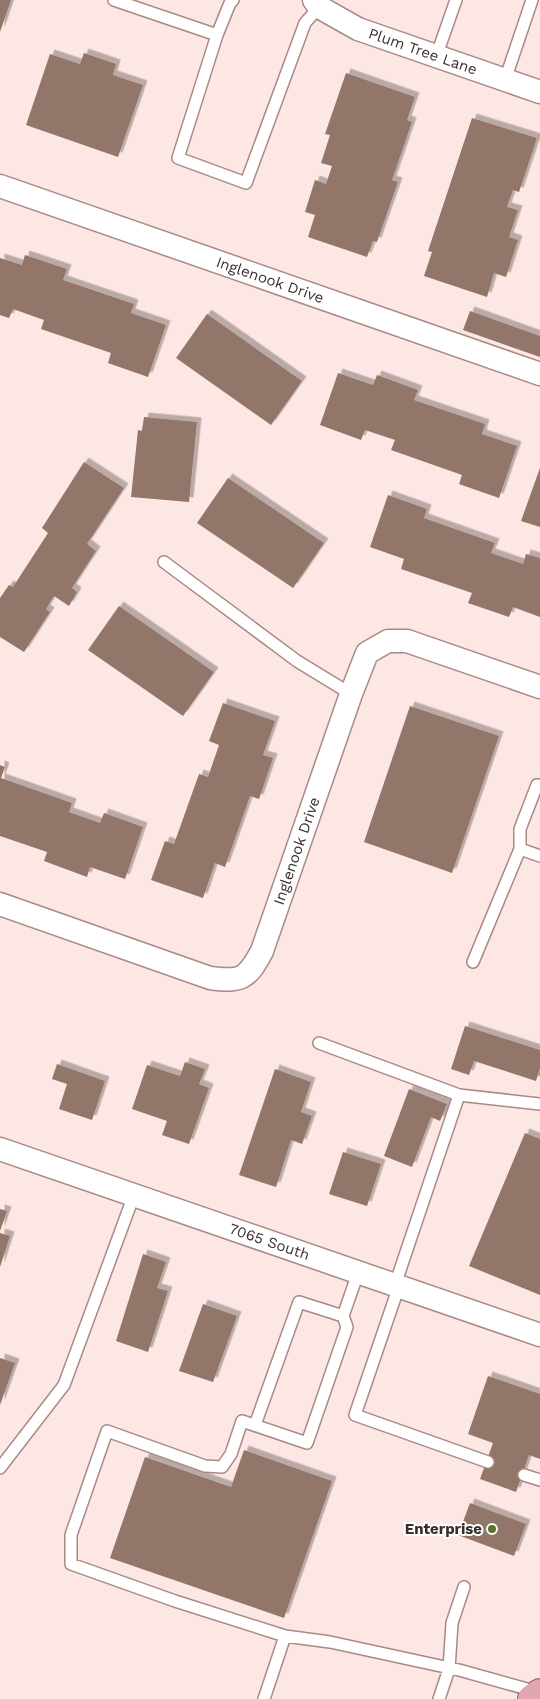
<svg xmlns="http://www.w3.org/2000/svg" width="540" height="1699" viewBox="0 0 540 1699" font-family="'Work Sans',sans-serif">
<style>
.building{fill:#917669;filter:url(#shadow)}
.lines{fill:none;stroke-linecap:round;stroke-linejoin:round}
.lane-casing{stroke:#a98985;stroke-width:14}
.street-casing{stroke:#a98985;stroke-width:25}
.primary-casing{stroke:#9c5464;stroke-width:30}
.lane{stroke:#fff;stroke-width:11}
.street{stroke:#fff;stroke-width:22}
.primary{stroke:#e3a5b4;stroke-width:28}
.poi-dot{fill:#577429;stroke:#fff;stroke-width:2}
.labels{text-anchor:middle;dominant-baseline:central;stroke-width:4;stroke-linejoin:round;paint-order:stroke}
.street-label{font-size:15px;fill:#3a2d2c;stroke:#fff}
.poi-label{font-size:15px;font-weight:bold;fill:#3a2d2c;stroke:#fff;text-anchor:end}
</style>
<defs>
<filter id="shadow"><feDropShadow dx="4.5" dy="-4.5" stdDeviation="0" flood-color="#0004"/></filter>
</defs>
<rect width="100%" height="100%" fill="#fce7e4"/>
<path class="building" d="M 0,0 L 11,0 L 0,32 Z
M 84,53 L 116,64 L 113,75 L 143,85 L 118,157 L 26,125 L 50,54 L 80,64 Z
M 346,73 L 415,97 L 407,120 L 412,122 L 392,180 L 398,182 L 377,242 L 373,241 L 367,257 L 308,237 L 315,215 L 305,212 L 315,180 L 326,184 L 332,166 L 321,163 L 330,135 L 325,134 Z
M 472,118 L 537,138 L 519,192 L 513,190 L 507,207 L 518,210 L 509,237 L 518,240 L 506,277 L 494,273 L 487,297 L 424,276 L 432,252 L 428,251 Z
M 25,255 L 67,269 L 63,280 L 134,304 L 131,313 L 166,325 L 148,377 L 108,363 L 111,353 L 41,329 L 44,320 L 13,309 L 9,318 L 0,315 L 0,258 L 22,265 Z
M 470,311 L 540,336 L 540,357 L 463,330 Z
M 207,314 L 302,381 L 271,425 L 176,358 Z
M 338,373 L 373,385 L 377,375 L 418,390 L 414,400 L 485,424 L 482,434 L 517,446 L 499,498 L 459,484 L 462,475 L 391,450 L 395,440 L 365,430 L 361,440 L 320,425 Z
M 144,417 L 197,422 L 189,502 L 131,497 L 138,430 L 142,431 Z
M 84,462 L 124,488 L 87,544 L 96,551 L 72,588 L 77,592 L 69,606 L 54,596 L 46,609 L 50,612 L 24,652 L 0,637 L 0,598 L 9,585 L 13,587 L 48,533 L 42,528 Z
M 540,468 L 540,527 L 521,521 Z
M 228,478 L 324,543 L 293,588 L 197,523 Z
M 388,495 L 427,509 L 424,518 L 495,543 L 491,553 L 523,564 L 526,554 L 540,558 L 540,617 L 513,607 L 509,617 L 468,603 L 472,593 L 401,569 L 404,559 L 370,547 Z
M 119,606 L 214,672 L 183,716 L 88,650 Z
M 223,703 L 275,721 L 263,755 L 273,758 L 259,799 L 250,796 L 225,867 L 215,863 L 203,898 L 151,880 L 165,841 L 174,844 L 199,774 L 208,777 L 219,745 L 209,741 Z
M 410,706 L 499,736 L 452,873 L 364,842 Z
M 0,765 L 5,767 L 1,778 L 72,803 L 69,812 L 100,823 L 104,813 L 143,827 L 125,879 L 90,867 L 87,877 L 44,861 L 47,852 L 0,836 Z
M 465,1026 L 540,1050 L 540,1068 L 536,1081 L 474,1061 L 469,1075 L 451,1069 Z
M 185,1062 L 205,1069 L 199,1084 L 209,1088 L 189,1144 L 162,1135 L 167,1121 L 132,1109 L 147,1065 L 180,1076 Z
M 57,1064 L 105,1081 L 92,1120 L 59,1109 L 67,1084 L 52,1079 Z
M 275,1069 L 311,1082 L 301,1112 L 312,1116 L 302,1144 L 291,1140 L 276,1187 L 239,1175 Z
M 409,1089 L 447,1104 L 440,1121 L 431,1117 L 412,1167 L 384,1156 Z
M 525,1133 L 540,1139 L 540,1295 L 469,1266 Z
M 343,1152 L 381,1164 L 367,1206 L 329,1194 Z
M 0,1209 L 7,1211 L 0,1231 Z
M 0,1233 L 10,1236 L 0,1267 Z
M 143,1254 L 166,1262 L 157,1288 L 168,1291 L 148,1352 L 116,1341 Z
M 203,1304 L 237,1316 L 213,1382 L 179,1371 Z
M 0,1358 L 15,1363 L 0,1405 Z
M 488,1376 L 540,1394 L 540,1459 L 529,1455 L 516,1492 L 480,1479 L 493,1443 L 468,1434 Z
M 244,1450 L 332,1481 L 284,1618 L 110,1558 L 145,1457 L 231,1487 Z
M 470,1503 L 526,1524 L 514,1556 L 458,1535 Z"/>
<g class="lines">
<g class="lane-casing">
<path id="lane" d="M 114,0 L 217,35
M 233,0 L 230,3 L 217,35 L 178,158 L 246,183 L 305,23 L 319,7
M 436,57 L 456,0
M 505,80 L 532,0
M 164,562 L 297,661 L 351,694
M 540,785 L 537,785 L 520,829 L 520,849 L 540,856
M 473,962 L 520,849
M 319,1043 L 459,1095 L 540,1104
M 358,1273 L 343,1316 L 347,1327 L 307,1443 L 242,1421 L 231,1454 L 222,1467 L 205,1466 L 107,1431 L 71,1535 L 71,1564 L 175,1601 L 285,1636 L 330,1642 L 459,1670 L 538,1692
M 395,1285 L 459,1095
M 399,1286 L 355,1415 L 488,1462
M 255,1425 L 299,1302 L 343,1316
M 0,1468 L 64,1385 L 134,1195
M 524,1475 L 540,1480
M 264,1699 L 285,1636
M 439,1699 L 449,1669 L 452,1623 L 464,1587"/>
</g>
<g class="street-casing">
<g id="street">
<path id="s1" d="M 314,0 L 319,7 L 358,29 L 540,92"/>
<path id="s2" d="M 0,186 L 540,374"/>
<path id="s3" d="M 0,904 L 210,978 C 242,982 247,979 262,951 L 351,694 L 367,653 L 388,641 L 407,641 L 540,687"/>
<path id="s4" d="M 0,1149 L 540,1335"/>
</g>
</g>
<g class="primary-casing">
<path id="primary" d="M 532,1699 L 540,1693"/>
</g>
<use href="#lane" class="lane"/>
<use href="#street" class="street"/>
<use href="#primary" class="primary"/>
</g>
<circle class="poi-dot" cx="492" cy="1529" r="5"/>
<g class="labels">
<g class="street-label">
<text stroke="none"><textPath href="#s1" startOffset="122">Plum Tree Lane</textPath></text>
<text stroke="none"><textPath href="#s2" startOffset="286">Inglenook Drive</textPath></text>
<text stroke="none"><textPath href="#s3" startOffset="394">Inglenook Drive</textPath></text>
<text stroke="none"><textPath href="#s4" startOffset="285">7065 South</textPath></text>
</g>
<g class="poi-label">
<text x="482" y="1529">Enterprise</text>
</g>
</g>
</svg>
